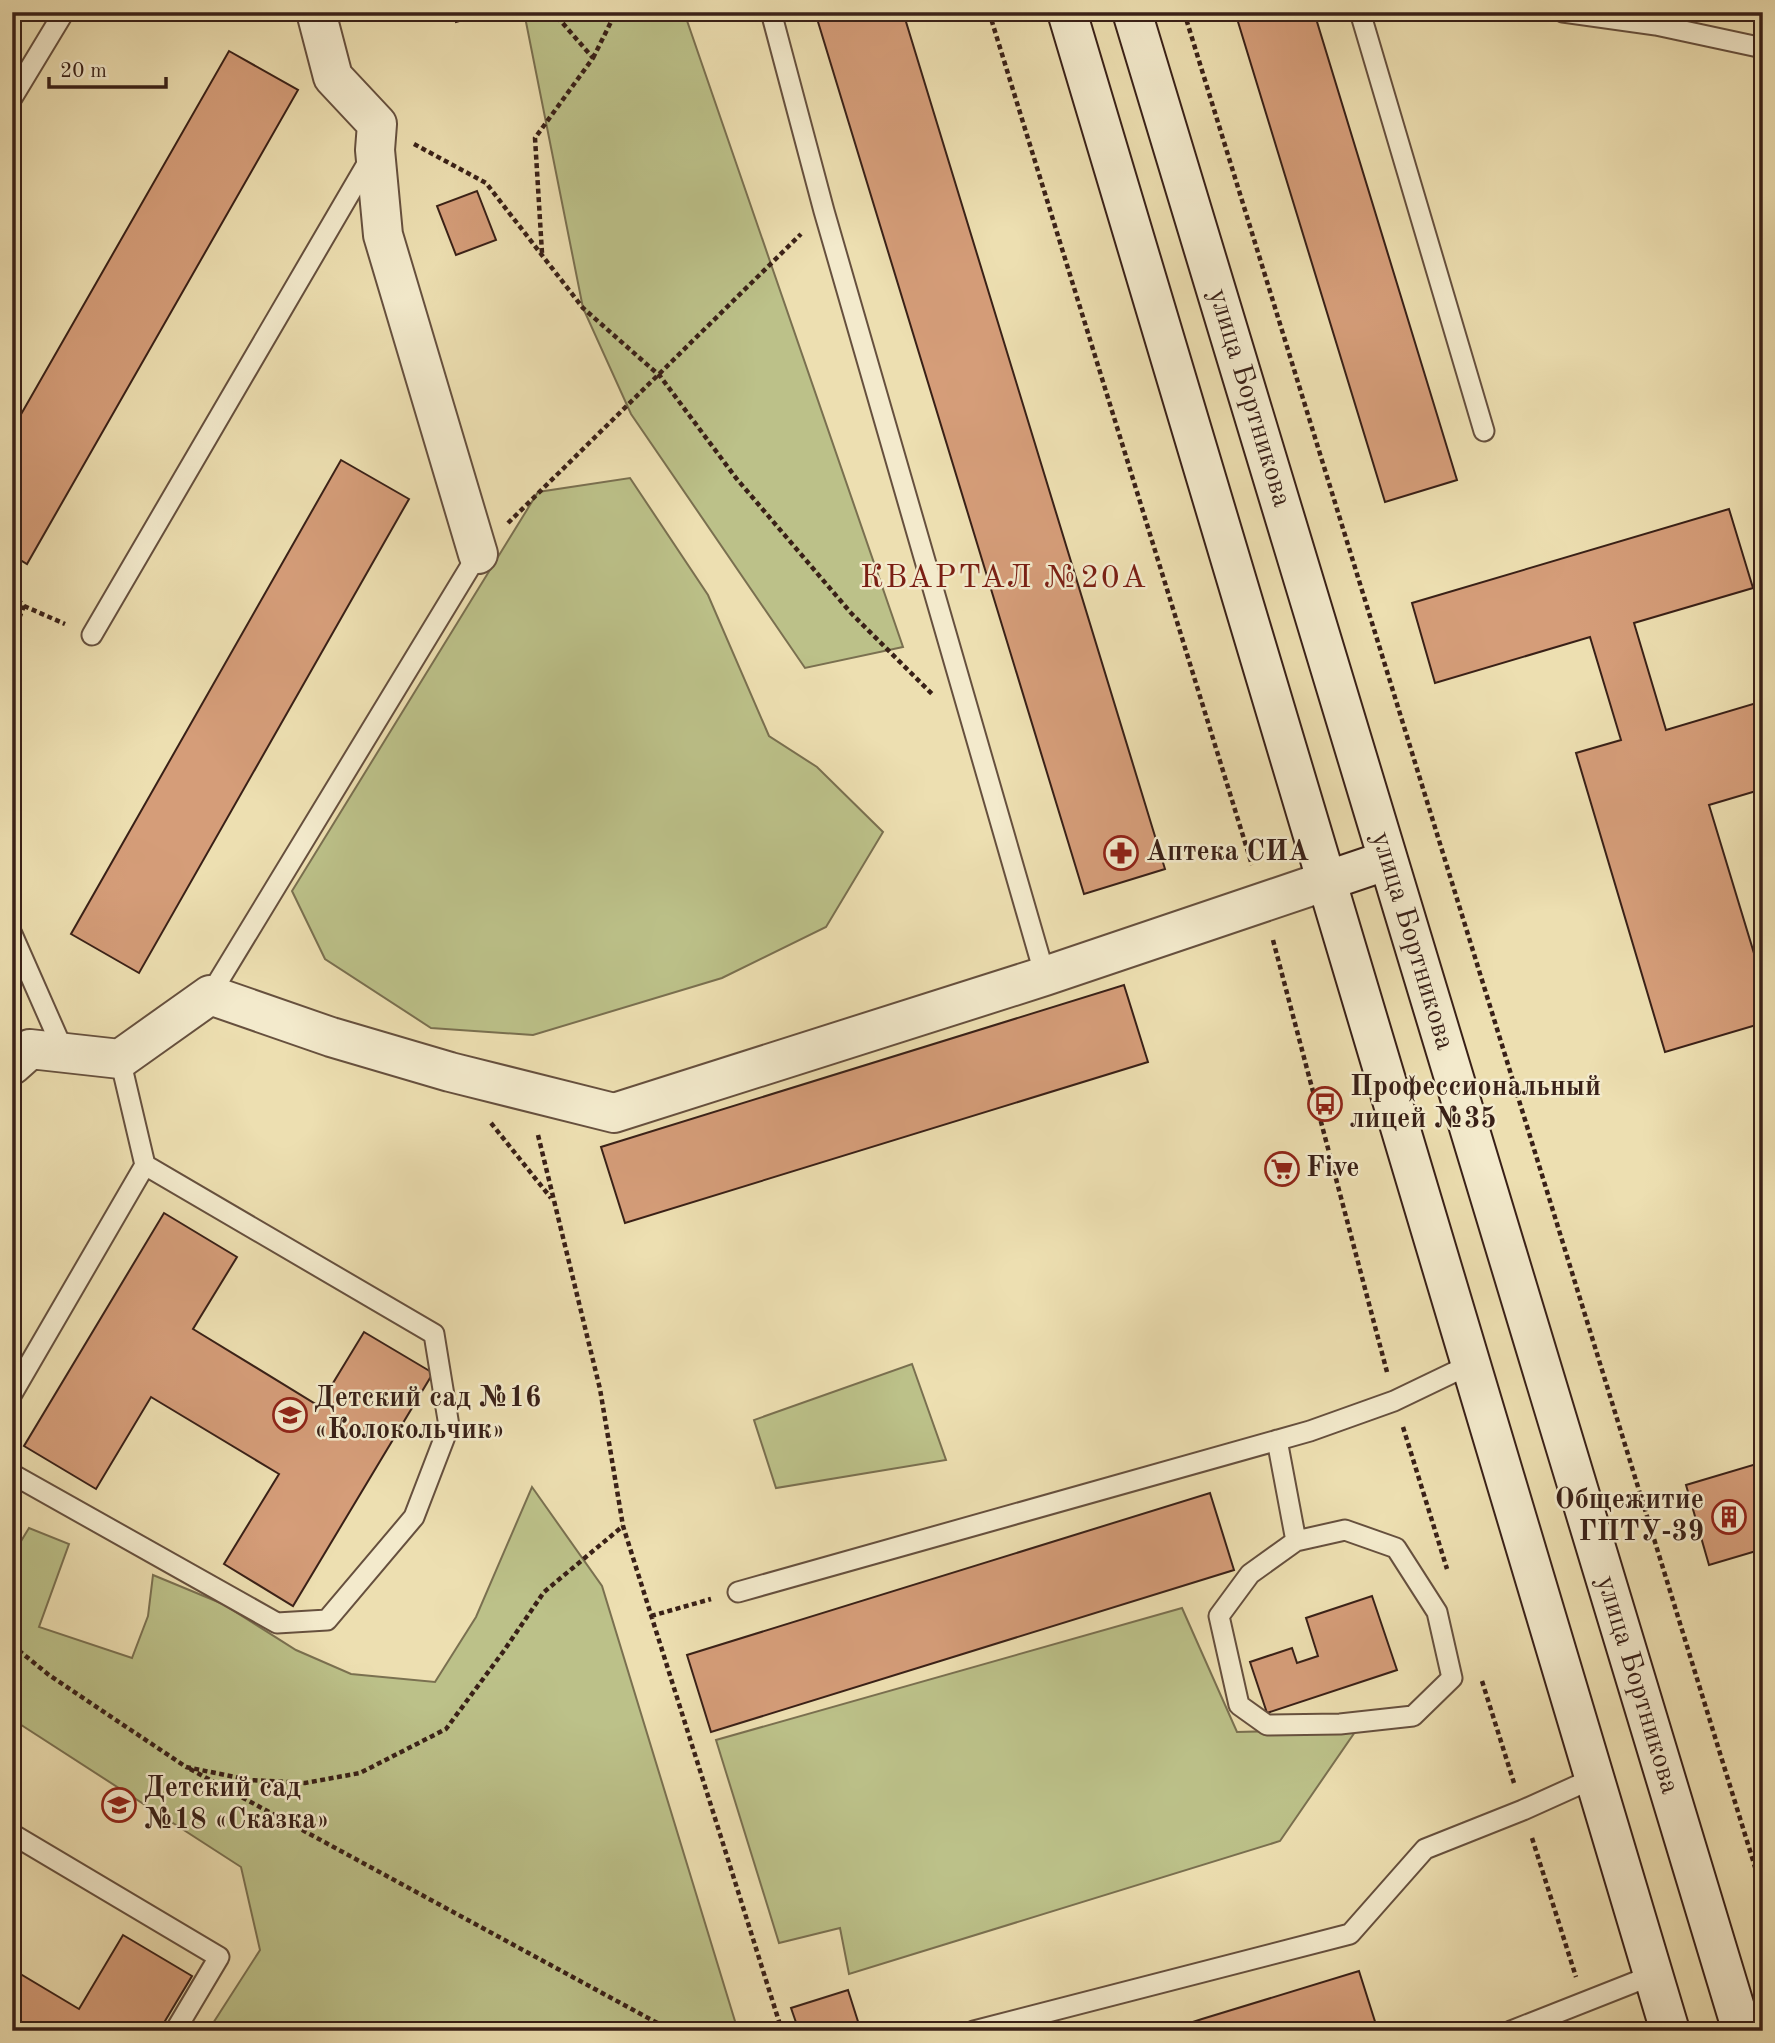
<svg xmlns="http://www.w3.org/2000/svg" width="1775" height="2043" viewBox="0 0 1775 2043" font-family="'Old Standard TT',serif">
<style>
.green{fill:#bcc189;stroke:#7a7050;stroke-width:2}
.building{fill:#d59d79;stroke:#392017;stroke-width:2}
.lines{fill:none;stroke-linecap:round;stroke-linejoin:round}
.service-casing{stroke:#66503e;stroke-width:23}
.minor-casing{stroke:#66503e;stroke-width:42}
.secondary-casing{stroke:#392017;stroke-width:42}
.path{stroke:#392017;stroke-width:4.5;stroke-dasharray:5 3.5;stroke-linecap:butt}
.service{stroke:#f3eacc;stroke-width:19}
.minor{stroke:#f3eacc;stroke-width:38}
.secondary{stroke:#f3eacc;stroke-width:38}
.labels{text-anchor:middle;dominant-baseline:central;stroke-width:5;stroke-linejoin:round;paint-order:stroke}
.street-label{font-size:28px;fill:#392017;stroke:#f3eacc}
.poi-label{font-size:28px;font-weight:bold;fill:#392017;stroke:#f3eacc;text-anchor:start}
.quarter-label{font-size:32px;letter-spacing:2px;fill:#7a1f14;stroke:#f3eacc}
</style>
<rect width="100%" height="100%" fill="#eddfb1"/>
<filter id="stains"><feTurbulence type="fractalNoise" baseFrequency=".00286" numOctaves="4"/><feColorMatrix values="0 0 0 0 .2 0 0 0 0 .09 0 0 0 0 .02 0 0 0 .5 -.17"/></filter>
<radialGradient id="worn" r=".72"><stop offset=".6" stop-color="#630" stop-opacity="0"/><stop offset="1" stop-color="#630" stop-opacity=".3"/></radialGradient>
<path class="green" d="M 524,12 L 684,12 L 903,647 L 805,668 L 631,414 L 583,308 Z
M 630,478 L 708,595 L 769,736 L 817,767 L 883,832 L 826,927 L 722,978 L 533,1035 L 431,1028 L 325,959 L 292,891 L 538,492 Z
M 912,1364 L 946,1460 L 776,1488 L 754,1420 Z
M 532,1487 L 602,1586 L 738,2031 L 208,2031 L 260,1950 L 241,1867 L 12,1719 L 12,1556 L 29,1528 L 69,1544 L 39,1627 L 132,1658 L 148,1616 L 153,1575 L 223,1604 L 296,1650 L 351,1674 L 435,1682 L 476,1617 Z
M 1182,1608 L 1237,1732 L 1357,1729 L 1280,1841 L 849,1974 L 840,1928 L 779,1943 L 716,1740 Z"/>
<path class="building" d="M 453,12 L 491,12 L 456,22 Z
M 815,12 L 903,12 L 1165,869 L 1084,894 Z
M 1235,12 L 1314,12 L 1457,480 L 1385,502 Z
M 229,51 L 298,90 L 27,564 L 12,555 L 12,430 Z
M 477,191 L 496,240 L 456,255 L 437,206 Z
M 341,460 L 409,499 L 139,973 L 71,934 Z
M 1729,509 L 1753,588 L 1634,623 L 1666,730 L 1763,701 L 1763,789 L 1709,805 L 1763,983 L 1763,1023 L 1665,1052 L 1576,753 L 1621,740 L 1590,637 L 1435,683 L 1412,603 Z
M 1124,985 L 1148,1062 L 625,1223 L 601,1147 Z
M 164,1213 L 237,1257 L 193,1329 L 319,1406 L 364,1332 L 433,1373 L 293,1606 L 224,1564 L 279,1474 L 151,1397 L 96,1489 L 24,1446 Z
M 1763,1462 L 1763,1549 L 1709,1565 L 1686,1485 Z
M 1210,1493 L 1234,1570 L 711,1732 L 687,1655 Z
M 1372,1596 L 1397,1670 L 1267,1713 L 1250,1662 L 1292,1648 L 1297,1663 L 1318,1656 L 1306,1618 Z
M 123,1935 L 192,1976 L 159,2031 L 12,2031 L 12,1969 L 79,2009 Z
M 1359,1971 L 1378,2031 L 1165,2031 L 1202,2019 Z
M 848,1990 L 861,2031 L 799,2031 L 791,2008 Z"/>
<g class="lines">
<g class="service-casing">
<path id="service" d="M 771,12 L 824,211 L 1045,976
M 1360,12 L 1484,431
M 1563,12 L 1656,25 L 1763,48
M 12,98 L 64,12
M 92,635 L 371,157
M 12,934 L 64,1052
M 210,995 L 478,554
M 12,1394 L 145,1165 L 120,1059
M 1277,1440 L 1296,1541 L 1250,1574 L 1219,1616 L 1239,1705 L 1267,1725 L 1340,1724 L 1413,1716 L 1452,1678 L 1437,1612 L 1396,1548 L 1345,1530 L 1296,1541
M 12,1474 L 277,1623 L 327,1620 L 414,1517 L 449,1426 L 434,1334 L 145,1165
M 738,1592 L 1310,1431 L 1394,1401 L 1471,1364
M 12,1834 L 219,1957 L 175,2031
M 974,2031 L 1350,1934 L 1425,1849 L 1523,1810 L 1594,1778
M 1511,2031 L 1653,1975"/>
</g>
<g class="minor-casing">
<path id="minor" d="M 316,12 L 333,77 L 377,124 L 375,150 L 383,235 L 478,554
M 12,1065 L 30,1049 L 120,1059 L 210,995 L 331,1037 L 450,1072 L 614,1113 L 1045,976 L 1326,881"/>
</g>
<g class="secondary-casing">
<path id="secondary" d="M 1067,12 L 1670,2031
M 1132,12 L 1742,2031
M 1326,881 L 1388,860"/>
</g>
<path class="path" d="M 989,12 L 1252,865
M 1184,12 L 1763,1893
M 593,58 L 616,12
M 414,144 L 486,183 L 583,308 L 660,376 L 736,478 L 851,613 L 932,694
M 542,253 L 535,138 L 593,58 L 553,12
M 508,523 L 801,234
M 12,593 L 24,606 L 12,636
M 24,606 L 65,624
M 1273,940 L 1387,1372
M 491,1123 L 551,1198
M 538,1135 L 600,1389 L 623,1526 L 782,2031
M 1403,1427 L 1447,1569
M 651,1616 L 711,1599
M 12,1645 L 49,1675 L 186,1767 L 250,1780 L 305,1783 L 360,1773 L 446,1729 L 503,1652 L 544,1592 L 623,1526
M 1482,1681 L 1514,1783
M 190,1769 L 672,2031
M 1532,1838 L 1576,1977"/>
<use href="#service" class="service"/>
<use href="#minor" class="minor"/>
<use href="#secondary" class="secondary"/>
</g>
<defs>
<g id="pharmacy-ring" transform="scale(1.75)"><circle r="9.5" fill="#f3eacc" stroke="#8f2418" stroke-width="1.5"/><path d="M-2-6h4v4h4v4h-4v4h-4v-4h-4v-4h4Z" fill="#8f2418"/></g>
<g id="bus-ring" transform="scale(1.75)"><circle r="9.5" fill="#f3eacc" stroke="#8f2418" stroke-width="1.5"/><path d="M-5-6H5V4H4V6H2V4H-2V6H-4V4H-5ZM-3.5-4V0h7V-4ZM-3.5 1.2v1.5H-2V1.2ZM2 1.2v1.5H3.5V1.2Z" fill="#8f2418"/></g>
<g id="supermarket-ring" transform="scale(1.75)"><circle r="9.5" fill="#f3eacc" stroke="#8f2418" stroke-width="1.5"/><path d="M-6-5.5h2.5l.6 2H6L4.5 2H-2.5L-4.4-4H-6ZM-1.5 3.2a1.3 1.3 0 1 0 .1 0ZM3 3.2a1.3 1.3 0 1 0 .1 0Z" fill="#8f2418"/></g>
<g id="school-ring" transform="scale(1.75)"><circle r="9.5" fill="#f3eacc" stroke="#8f2418" stroke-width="1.5"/><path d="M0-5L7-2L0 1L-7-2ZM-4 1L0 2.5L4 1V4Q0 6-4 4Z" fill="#8f2418"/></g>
<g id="building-ring" transform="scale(1.75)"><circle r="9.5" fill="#f3eacc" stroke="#8f2418" stroke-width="1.5"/><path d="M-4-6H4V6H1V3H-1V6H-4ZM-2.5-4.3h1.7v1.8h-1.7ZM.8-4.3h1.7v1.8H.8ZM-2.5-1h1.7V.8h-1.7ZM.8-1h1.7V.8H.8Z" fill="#8f2418"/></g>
</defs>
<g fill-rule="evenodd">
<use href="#pharmacy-ring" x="1121" y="853"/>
<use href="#bus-ring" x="1325" y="1104"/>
<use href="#supermarket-ring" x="1282" y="1169"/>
<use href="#school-ring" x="290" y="1415"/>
<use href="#building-ring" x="1729" y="1517"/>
<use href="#school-ring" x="119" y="1805"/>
</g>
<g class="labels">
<g class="street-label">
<text transform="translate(1249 398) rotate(73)">улица Бортникова</text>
<text transform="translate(1412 941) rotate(73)">улица Бортникова</text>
<text transform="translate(1637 1685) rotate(73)">улица Бортникова</text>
</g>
<g class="poi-label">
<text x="1146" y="853">Аптека СИА</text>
<text x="1350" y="1088">Профессиональный<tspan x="1350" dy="32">лицей №35</tspan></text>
<text x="1306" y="1169">Five</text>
<text x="314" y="1399">Детский сад №16<tspan x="314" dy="32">«Колокольчик»</tspan></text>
<text x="1704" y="1501" text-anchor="end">Общежитие<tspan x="1704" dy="32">ГПТУ-39</tspan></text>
<text x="144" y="1789">Детский сад<tspan x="144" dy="32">№18 «Сказка»</tspan></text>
</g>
<g class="quarter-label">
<text x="1004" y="579">КВАРТАЛ №20А</text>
</g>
</g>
<rect width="1775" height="2043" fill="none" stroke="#eddfb1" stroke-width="42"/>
<rect x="14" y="14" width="1747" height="2015" fill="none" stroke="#392017" stroke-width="3.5"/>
<rect x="21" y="21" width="1733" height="2001" fill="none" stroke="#392017" stroke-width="2"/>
<path d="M49 77v10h117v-10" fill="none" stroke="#392017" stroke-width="3.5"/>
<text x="60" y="77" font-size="21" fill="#392017" stroke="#f3eacc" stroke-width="5" paint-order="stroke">20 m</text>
<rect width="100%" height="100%" filter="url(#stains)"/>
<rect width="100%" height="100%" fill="url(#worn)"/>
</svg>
